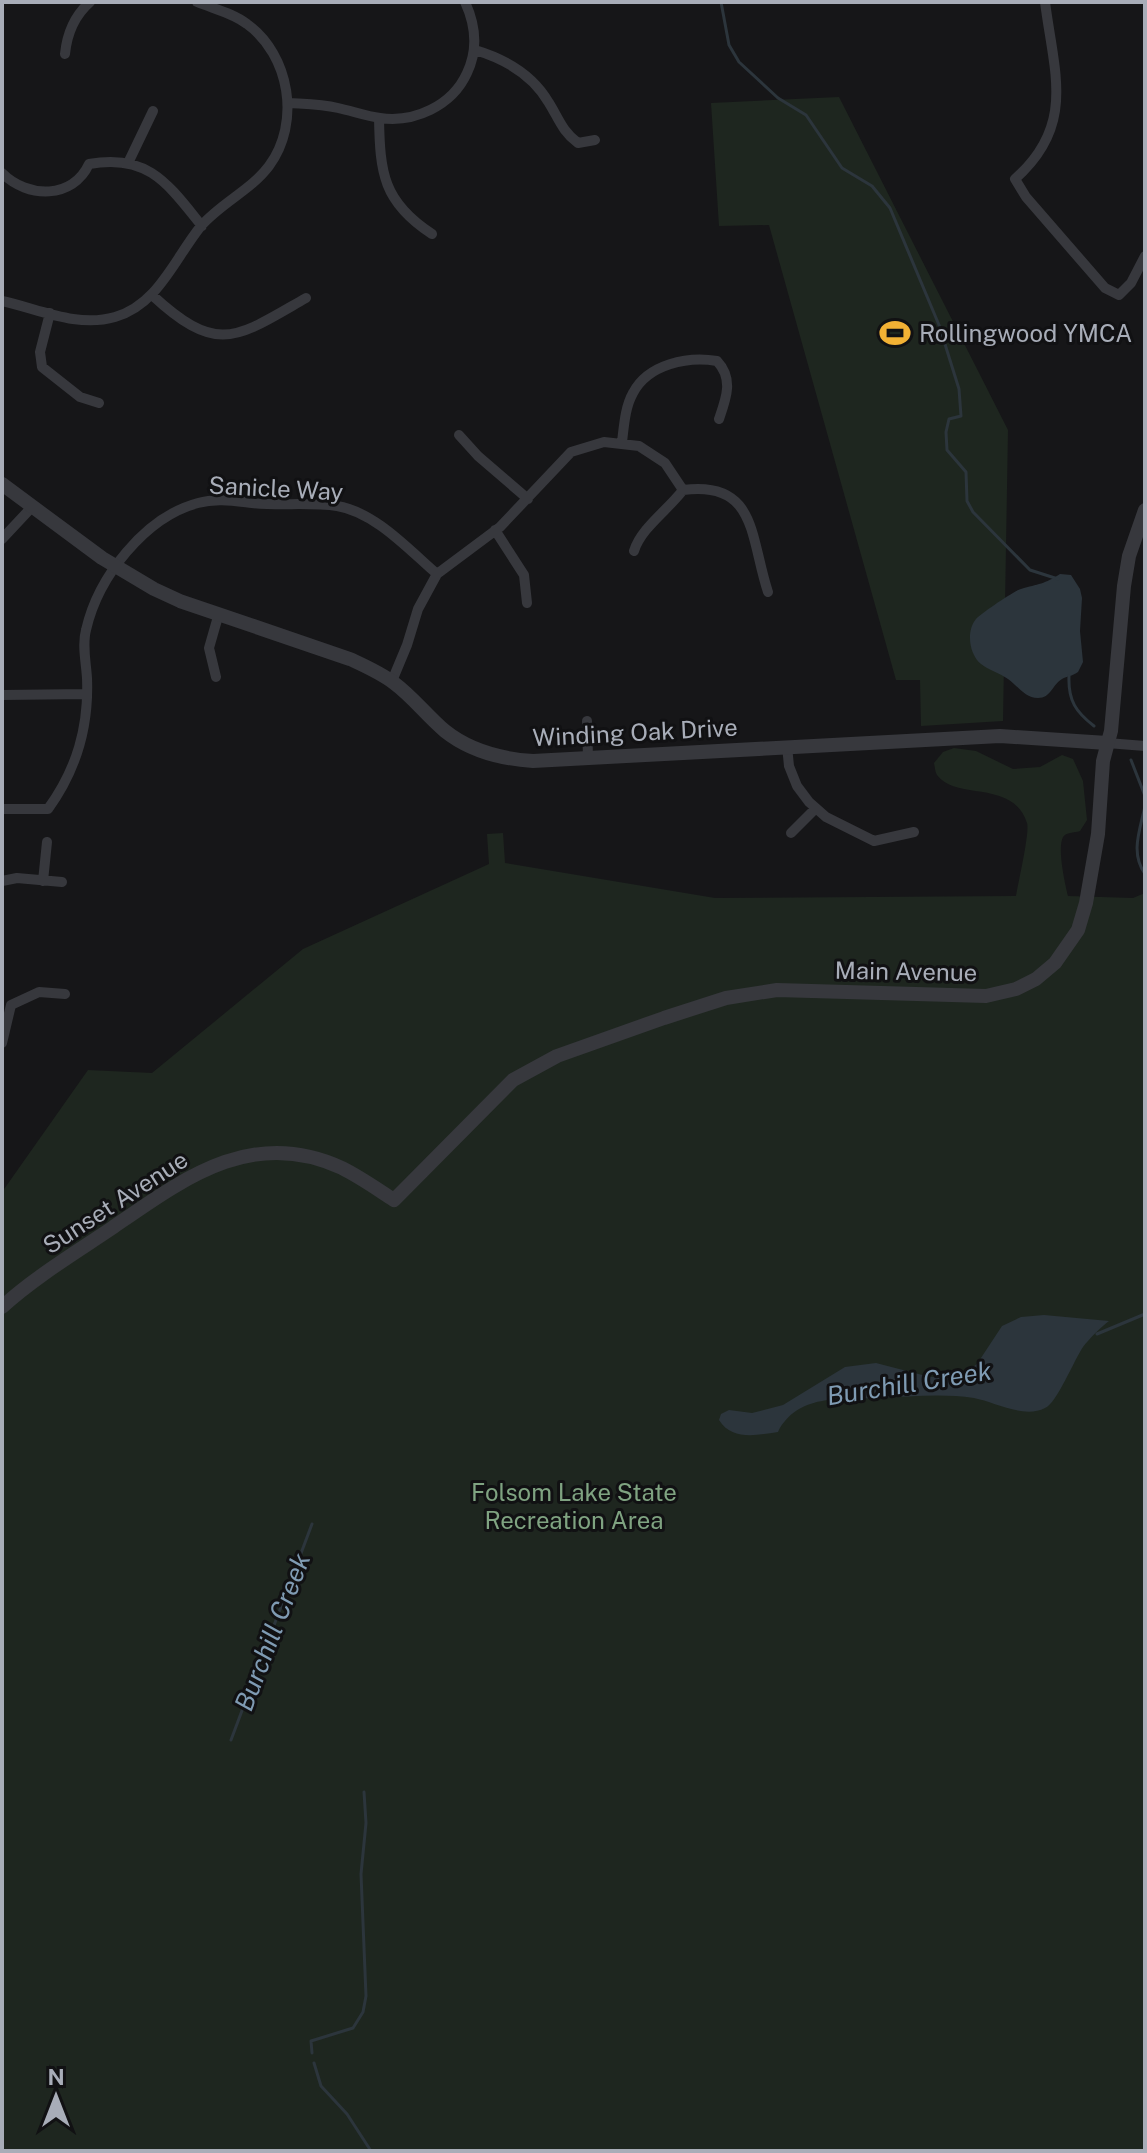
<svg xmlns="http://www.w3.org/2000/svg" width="1147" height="2153" viewBox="0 0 1147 2153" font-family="'Public Sans',sans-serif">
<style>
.green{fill:#1e261f}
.water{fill:#2c353c}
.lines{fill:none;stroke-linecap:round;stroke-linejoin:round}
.stream{stroke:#2c353c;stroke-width:3}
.minor{stroke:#37383d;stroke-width:10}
.tertiary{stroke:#37383d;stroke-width:14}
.labels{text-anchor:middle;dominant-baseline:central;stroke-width:6;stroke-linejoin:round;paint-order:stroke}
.poi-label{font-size:24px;fill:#a8adb8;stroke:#111113;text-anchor:start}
.street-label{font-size:24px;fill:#a8adb8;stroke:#111113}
.park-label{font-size:24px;fill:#7fa381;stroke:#111113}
.water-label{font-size:26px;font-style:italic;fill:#7f9bb3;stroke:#111113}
</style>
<rect width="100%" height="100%" fill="#161618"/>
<path class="green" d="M 839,97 L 1008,430 L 1003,721 L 921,726 L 920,680 L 896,680 L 769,225 L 719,226 L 711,103 Z
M 954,748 L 976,751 L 1013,769 L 1040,767 L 1062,755 L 1073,759 L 1083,781 L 1087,820 L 1080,831 C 1074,833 1066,832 1063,837 C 1057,848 1065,884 1068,896 L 1133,898 L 1145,893 L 1145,2151 L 2,2151 L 2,1192 L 88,1070 L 152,1073 L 303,949 L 489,864 L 487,834 L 503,833 L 505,863 L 715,898 L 1016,896 C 1018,883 1030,832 1027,823 C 1013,779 956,801 937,775 C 935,772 935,767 934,763 L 943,752 Z"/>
<path class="water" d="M 1060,574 L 1071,575 L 1080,589 L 1082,598 L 1080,631 L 1083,662 L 1078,672 C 1073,676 1067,676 1062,679 C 1052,685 1051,698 1038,698 C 1025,698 1018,686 1008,679 C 1000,673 988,670 981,664 C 969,654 966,631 976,619 C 980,614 1015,590 1021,589 C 1038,584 1045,584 1060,574 Z
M 1044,1315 L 1109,1321 C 1101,1327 1089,1339 1083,1347 C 1074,1360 1057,1403 1045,1408 C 1024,1419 995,1402 974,1398 C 941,1393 909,1397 876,1398 C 841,1399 797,1394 778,1432 C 757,1435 732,1441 719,1420 L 721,1414 L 729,1410 L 752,1413 L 783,1405 L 845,1367 L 876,1363 L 930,1377 L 959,1377 L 977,1364 L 1002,1326 L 1021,1317 Z"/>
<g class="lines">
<path class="stream" d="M 721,2 L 729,45 L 739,62 L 778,98 L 806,115 L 842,168 L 872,186 L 890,208 L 939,325 L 959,389 L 961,416 L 949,419 L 946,432 L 947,450 L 966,472 L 967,501 L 973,512 L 1030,570 L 1058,579
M 1069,676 C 1068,701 1076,712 1094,726
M 1131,760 L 1145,796
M 1145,806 C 1140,830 1130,853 1145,874
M 1097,1334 L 1145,1314
M 231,1740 L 312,1524
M 312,2053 L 311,2041 L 353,2028 L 363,2012 L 366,1996 L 361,1874 L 366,1823 L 364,1792
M 314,2063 L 321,2086 L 347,2114 L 371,2151"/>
<path class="minor" d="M 1045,2 C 1054,73 1076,125 1015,179 L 1026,197 L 1105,288 L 1119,295 L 1131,283 L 1145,256
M 475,50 C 505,59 533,75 549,103 C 559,119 562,131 578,143 L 595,140
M 65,54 C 67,34 74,16 90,2
M 289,103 C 305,104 321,104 338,108 C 352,111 366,116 380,118 C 414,123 452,106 467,73 C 478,50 476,26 465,2
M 379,118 C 380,173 383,202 432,234
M 129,161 L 153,111
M 2,173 C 28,199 73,199 89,164 C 148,153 168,184 202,226
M 152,295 C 218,356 236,338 306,298
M 2,301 C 39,309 77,328 115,317 C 158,305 175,258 201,226 C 221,203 251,190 269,166 C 301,123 290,55 247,24 C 233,13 214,9 197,2
M 50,313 L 40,352 L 42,367 L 80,397 L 99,403
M 459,435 L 478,456 L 528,499
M 622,442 C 624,426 625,407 633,393 C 648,364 688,356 717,361 C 734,379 726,399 719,419
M 683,490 C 757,480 750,538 768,592
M 495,530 L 524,575 L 527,603
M 2,539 L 31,508
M 634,551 C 641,528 668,510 683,490
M 216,677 L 209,648 L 219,613
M 392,681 L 407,645 L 418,609 L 437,574 L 500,527 L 571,452 L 604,442 L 639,446 L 665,463 L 683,490
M 2,695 L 87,694
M 587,721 L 588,758
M 1107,743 L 1145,746
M 787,746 L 789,766 L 797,786 L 809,802 L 826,817 L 874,841 L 914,832
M 2,809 L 48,809 C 77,769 89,727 87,678 C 86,662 82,645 86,630 C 98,577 145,517 198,503 C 216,498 234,501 252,503 C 280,506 309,502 337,506 C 375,512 409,550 437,574
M 791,833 L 815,809
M 2,881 L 17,878 L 62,882
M 43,881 L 47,842
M 11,1005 L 39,992 L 65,994
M 2,1043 L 11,1005"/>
<path class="tertiary" d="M 2,484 L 102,558 L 154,589 L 180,601 L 350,659 C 365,666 381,673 394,683 C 413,697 427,716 445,731 C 470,751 502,759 533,761 L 1000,736 L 1107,743
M 2,1307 C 35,1277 75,1253 112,1228 C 183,1179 252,1126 342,1168 C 360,1177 377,1189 394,1200 L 513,1080 L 557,1056 L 664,1018 L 726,998 L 777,990 L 986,996 L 1016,989 L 1036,979 L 1055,963 L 1078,930 L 1086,903 L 1098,834 L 1103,761 L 1111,731 L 1124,586 L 1129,556 L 1145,510"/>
</g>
<defs>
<g id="stadium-bare" transform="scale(2.4)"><path d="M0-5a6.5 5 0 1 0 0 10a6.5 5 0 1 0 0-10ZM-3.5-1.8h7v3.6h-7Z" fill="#f2b134" stroke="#111113" stroke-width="2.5" paint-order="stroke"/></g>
</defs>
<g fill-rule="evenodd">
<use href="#stadium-bare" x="895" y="333"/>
</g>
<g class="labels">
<g class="poi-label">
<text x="919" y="333">Rollingwood YMCA</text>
</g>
<g class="street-label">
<text transform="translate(276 488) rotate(3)">Sanicle Way</text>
<text transform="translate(635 732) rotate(-3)">Winding Oak Drive</text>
<text transform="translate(906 971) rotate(1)">Main Avenue</text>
<text transform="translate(115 1202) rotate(-33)">Sunset Avenue</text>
</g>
<g class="park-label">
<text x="574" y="1492">Folsom Lake State<tspan x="574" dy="28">Recreation Area</tspan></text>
</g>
<g class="water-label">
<text transform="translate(909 1383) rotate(-9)">Burchill Creek</text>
<text transform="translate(272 1632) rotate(-69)">Burchill Creek</text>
</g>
</g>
<rect width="1147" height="2153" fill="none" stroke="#a8adb8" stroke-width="8"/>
<g transform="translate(56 2097)" stroke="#111113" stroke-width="6" paint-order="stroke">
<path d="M0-6L14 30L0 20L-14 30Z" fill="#a8adb8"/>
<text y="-12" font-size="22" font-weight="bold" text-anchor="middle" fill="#a8adb8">N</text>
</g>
</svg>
